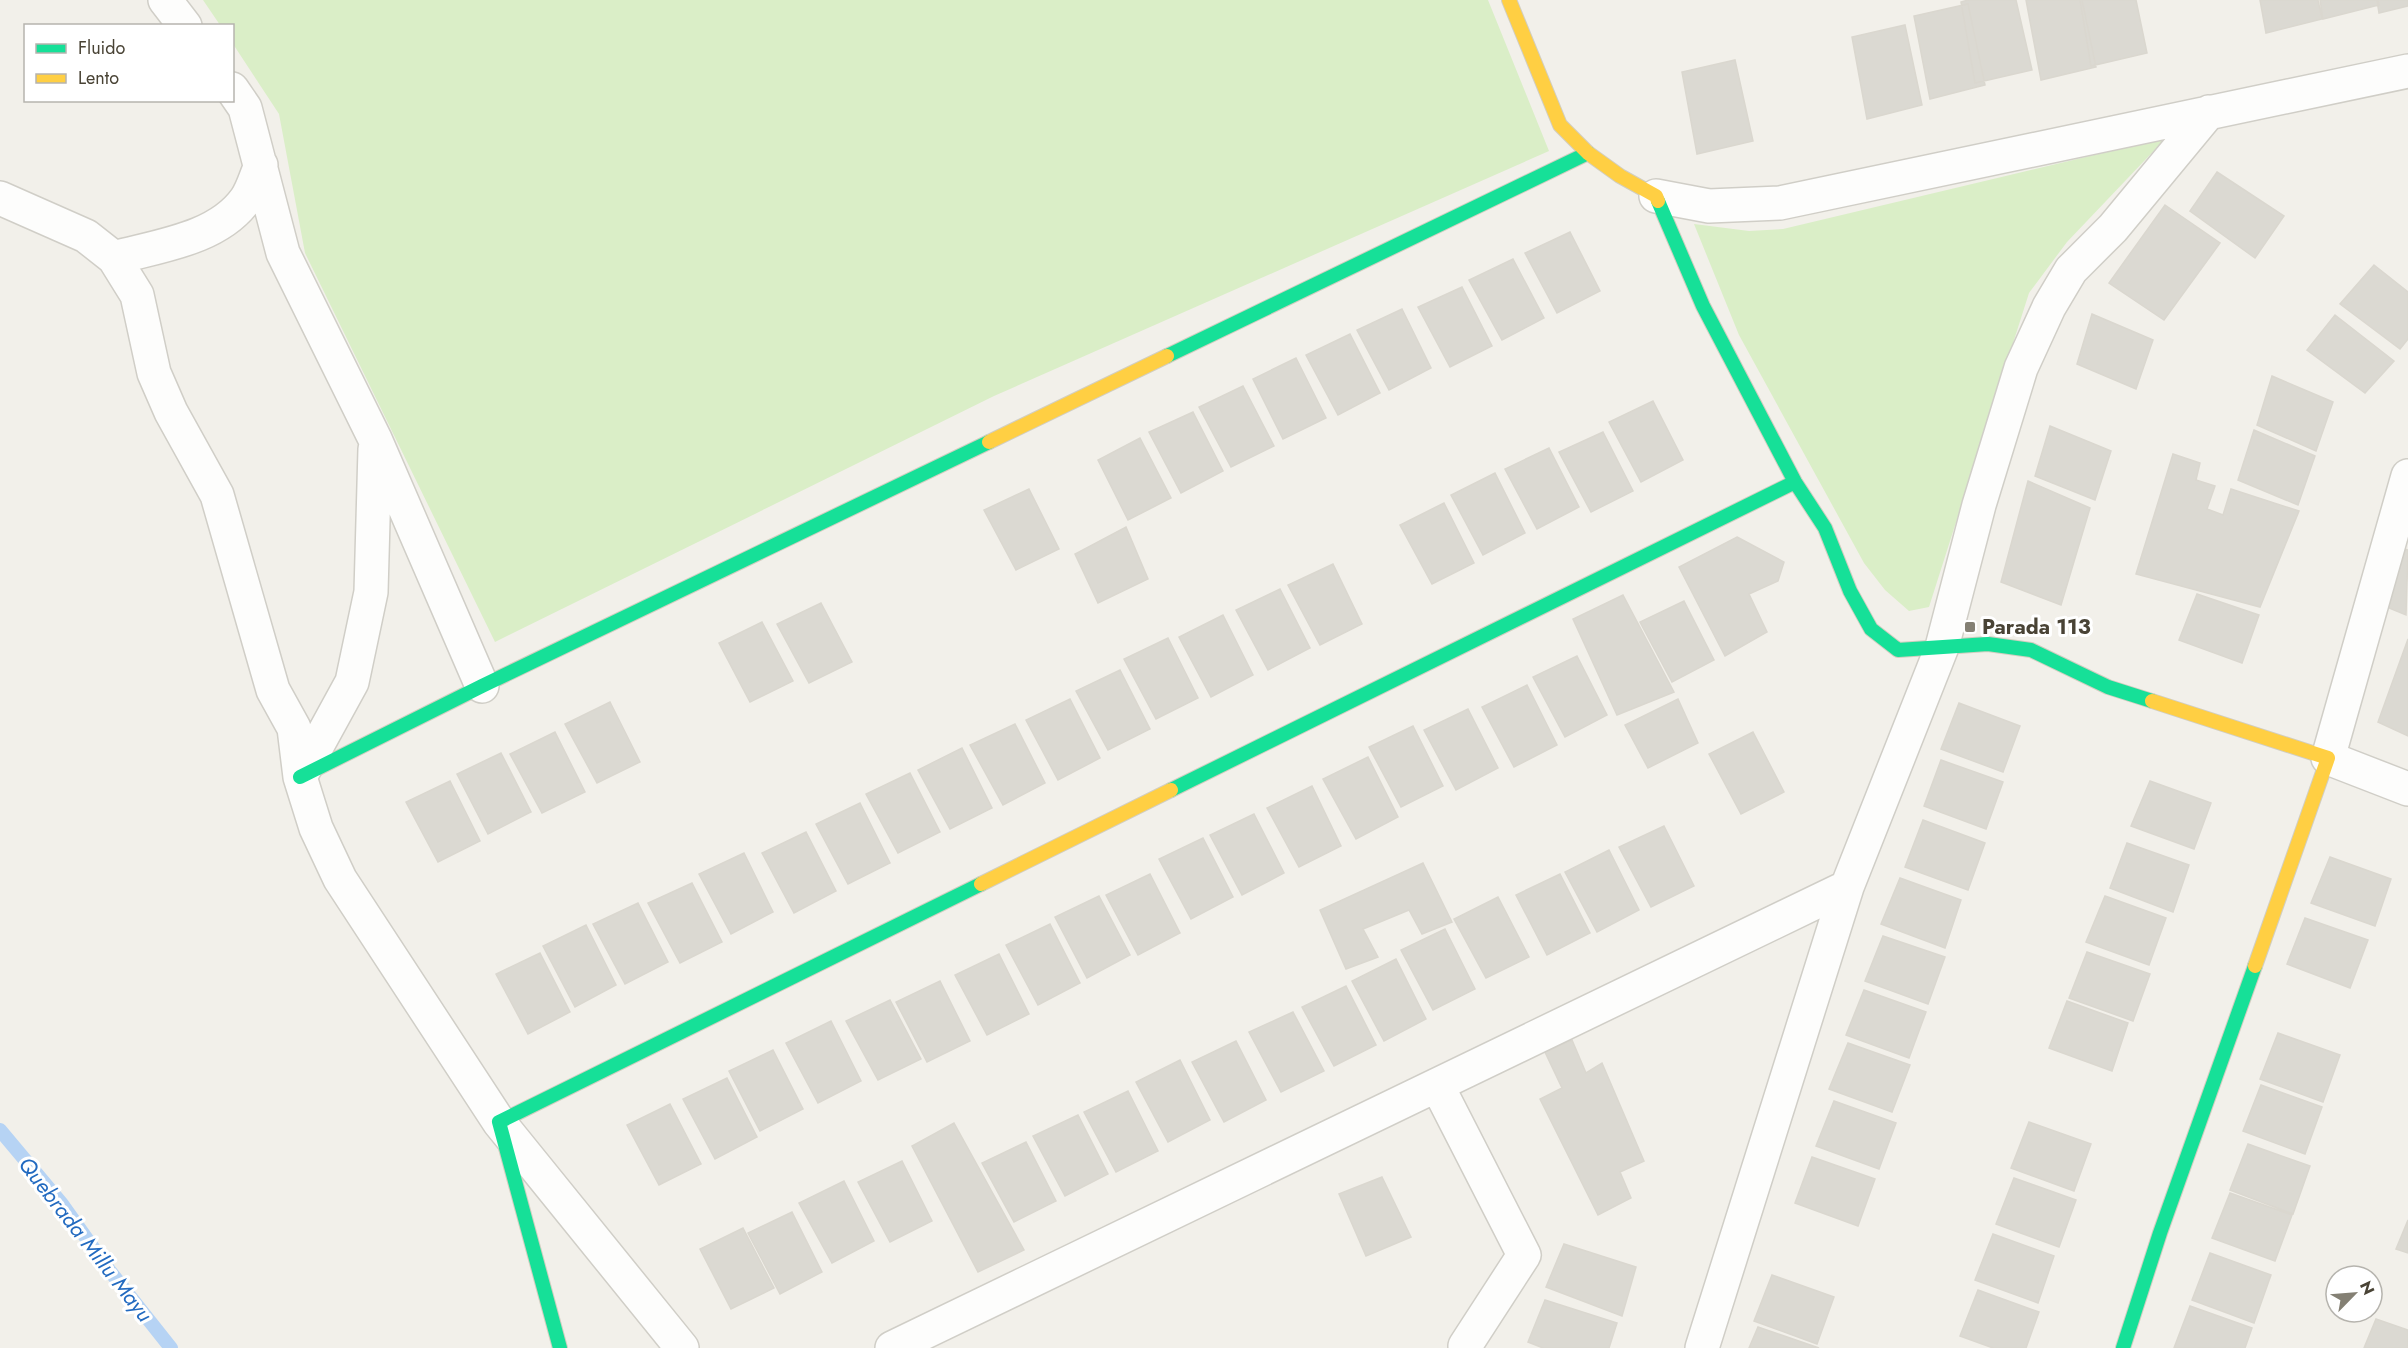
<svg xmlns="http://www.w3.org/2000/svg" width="2408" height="1348" viewBox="0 0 2408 1348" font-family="Jost,sans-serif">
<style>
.green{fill:#daeec7}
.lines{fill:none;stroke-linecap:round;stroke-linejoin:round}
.stream{stroke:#b6d3f4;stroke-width:14}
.building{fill:#dbd9d2;stroke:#dad7cf;stroke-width:1.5}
.street-casing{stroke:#d0cec7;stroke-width:36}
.fast-casing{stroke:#d2cec0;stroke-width:16}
.slow-casing{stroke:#d2cec0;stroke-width:16}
.street{stroke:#fdfdfc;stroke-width:33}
.fast{stroke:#16e098;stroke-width:14}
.slow{stroke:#ffcf43;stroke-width:14}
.poi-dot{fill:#848074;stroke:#fff;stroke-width:2}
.labels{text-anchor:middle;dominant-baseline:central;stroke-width:6;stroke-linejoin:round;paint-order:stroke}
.poi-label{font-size:21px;font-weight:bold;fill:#494335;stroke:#fff;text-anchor:start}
.water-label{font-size:22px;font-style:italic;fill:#226ac0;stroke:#fff}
</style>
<rect width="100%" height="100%" fill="#f2f0ea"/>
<path class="green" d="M 203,0 L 1488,0 L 1549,151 L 994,396 L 495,642 L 305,253 L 279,114 L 233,44 L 232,26 L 220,25 Z
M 2166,138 L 2067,242 L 2029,293 L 1929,607 L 1909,611 L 1885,590 L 1864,563 L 1739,335 L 1694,224 L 1749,231 L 1783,229 Z"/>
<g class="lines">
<path class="stream" d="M 0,1130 L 62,1204 L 109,1270 L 171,1348"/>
</g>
<path class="building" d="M 1968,0 L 2016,0 L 2032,70 L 1975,83 L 1961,2 Z
M 2026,0 L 2082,0 L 2096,67 L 2041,80 Z
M 2080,0 L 2136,0 L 2147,53 L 2091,66 Z
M 2260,0 L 2318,0 L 2322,19 L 2266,33 Z
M 2320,0 L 2378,0 L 2379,5 L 2323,19 Z
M 2377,0 L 2408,0 L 2408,6 L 2379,13 Z
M 1968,4 L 1985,85 L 1930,99 L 1914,16 Z
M 1905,25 L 1922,105 L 1867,119 L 1852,37 Z
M 1735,60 L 1753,141 L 1697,154 L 1682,72 Z
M 2217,172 L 2284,216 L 2255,258 L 2190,211 Z
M 2165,205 L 2220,243 L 2164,320 L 2109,283 Z
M 1570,232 L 1600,291 L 1557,313 L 1525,253 Z
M 1513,259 L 1544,318 L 1502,340 L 1469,280 Z
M 2374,265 L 2408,292 L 2408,339 L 2400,349 L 2340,304 Z
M 1462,287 L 1492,346 L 1450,367 L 1418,307 Z
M 1402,309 L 1431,368 L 1389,390 L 1357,330 Z
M 2092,314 L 2153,340 L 2136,389 L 2077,364 Z
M 2335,315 L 2394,361 L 2365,393 L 2307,350 Z
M 1350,334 L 1380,393 L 1338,415 L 1306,355 Z
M 1296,358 L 1326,418 L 1283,439 L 1253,379 Z
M 2272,376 L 2333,402 L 2316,451 L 2257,425 Z
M 1243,386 L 1274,446 L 1231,467 L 1199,407 Z
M 1653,401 L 1683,460 L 1641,482 L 1609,422 Z
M 1193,412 L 1223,471 L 1181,493 L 1149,432 Z
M 2050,426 L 2111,451 L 2095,500 L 2035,476 Z
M 2254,430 L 2315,456 L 2298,505 L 2238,480 Z
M 1603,432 L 1633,491 L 1591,512 L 1559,452 Z
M 1140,438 L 1171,498 L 1128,520 L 1098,460 Z
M 1549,448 L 1579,507 L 1537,529 L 1505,469 Z
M 2173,454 L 2200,463 L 2196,480 L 2215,486 L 2207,509 L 2223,515 L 2231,489 L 2299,511 L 2260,607 L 2136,574 Z
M 1495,473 L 1525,533 L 1483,555 L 1451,495 Z
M 2028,481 L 2090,508 L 2061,605 L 2001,582 Z
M 1029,489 L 1059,549 L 1016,570 L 984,510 Z
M 1444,503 L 1474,563 L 1432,584 L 1400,525 Z
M 1126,527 L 1148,579 L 1098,603 L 1075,554 Z
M 1737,537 L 1784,562 L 1778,581 L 1749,594 L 1767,632 L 1725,656 L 1679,567 Z
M 2393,545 L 2408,550 L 2406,615 L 2377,603 Z
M 1333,564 L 1362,624 L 1320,645 L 1288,585 Z
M 1280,589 L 1310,648 L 1268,670 L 1236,610 Z
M 2197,594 L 2259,615 L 2242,663 L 2179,640 Z
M 1623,595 L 1674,692 L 1617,715 L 1573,619 Z
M 1684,601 L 1714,660 L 1672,682 L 1640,622 Z
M 821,603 L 852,662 L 809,683 L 777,624 Z
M 1223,615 L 1253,675 L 1211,697 L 1179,637 Z
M 762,622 L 793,681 L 750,702 L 719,643 Z
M 1168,638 L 1198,698 L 1156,719 L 1124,659 Z
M 2408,639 L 2408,736 L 2378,722 Z
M 1577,656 L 1607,715 L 1565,737 L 1533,677 Z
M 1120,670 L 1150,729 L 1108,750 L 1076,691 Z
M 1527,685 L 1557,745 L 1514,767 L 1482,707 Z
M 1070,699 L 1100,758 L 1058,780 L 1026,720 Z
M 1678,699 L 1698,743 L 1648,768 L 1625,725 Z
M 610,702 L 640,762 L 597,783 L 565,724 Z
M 1959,703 L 2020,726 L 2003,772 L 1941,749 Z
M 1468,709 L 1498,768 L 1456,790 L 1424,730 Z
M 1015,724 L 1045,783 L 1003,805 L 970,745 Z
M 1413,726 L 1443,786 L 1401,807 L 1369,747 Z
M 555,732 L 585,792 L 542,813 L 510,754 Z
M 1753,732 L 1784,792 L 1741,814 L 1709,754 Z
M 962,748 L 992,808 L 950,829 L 918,770 Z
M 501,753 L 531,812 L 488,834 L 457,774 Z
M 1368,757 L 1398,817 L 1356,839 L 1323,779 Z
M 1941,760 L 2003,782 L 1986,829 L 1924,806 Z
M 910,773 L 940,832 L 898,853 L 866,794 Z
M 450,781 L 480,841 L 438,862 L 406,802 Z
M 2150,781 L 2211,803 L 2194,849 L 2131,826 Z
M 1312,786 L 1341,846 L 1299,867 L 1267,808 Z
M 860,803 L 890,863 L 848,884 L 816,824 Z
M 1254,814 L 1284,873 L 1242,895 L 1210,835 Z
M 1923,820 L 1985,843 L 1968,890 L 1905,867 Z
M 1664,826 L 1694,886 L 1651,907 L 1619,847 Z
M 806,832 L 836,891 L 794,913 L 762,853 Z
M 1203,838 L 1233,897 L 1191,919 L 1159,859 Z
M 2127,843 L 2189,865 L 2173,912 L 2110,888 Z
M 1609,850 L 1639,910 L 1597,932 L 1565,872 Z
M 744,853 L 773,912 L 731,934 L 699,874 Z
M 2330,857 L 2391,879 L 2375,926 L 2311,903 Z
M 1423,863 L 1452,922 L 1422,934 L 1409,910 L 1363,929 L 1378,957 L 1346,969 L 1320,910 Z
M 1150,874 L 1180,933 L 1138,955 L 1106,895 Z
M 1560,874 L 1590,933 L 1547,955 L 1516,895 Z
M 1900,878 L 1961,900 L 1945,948 L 1881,924 Z
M 692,883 L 722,942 L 680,963 L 648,903 Z
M 1099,896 L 1130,955 L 1087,978 L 1055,917 Z
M 2105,896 L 2166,918 L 2149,965 L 2086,942 Z
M 1498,897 L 1529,957 L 1486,978 L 1454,919 Z
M 638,903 L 668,962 L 625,984 L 593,924 Z
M 2305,918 L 2368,940 L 2350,988 L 2287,964 Z
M 1050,924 L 1080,983 L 1038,1005 L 1006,945 Z
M 586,925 L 616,985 L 575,1007 L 543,946 Z
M 1445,929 L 1475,989 L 1433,1010 L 1401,950 Z
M 1883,936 L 1945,957 L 1928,1004 L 1865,981 Z
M 2087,952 L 2150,974 L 2133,1021 L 2069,998 Z
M 540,953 L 570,1012 L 528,1034 L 496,974 Z
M 999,954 L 1029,1014 L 987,1035 L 955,975 Z
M 1396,959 L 1426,1019 L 1384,1041 L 1352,981 Z
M 940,981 L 970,1041 L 927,1062 L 896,1002 Z
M 1346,986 L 1376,1045 L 1334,1066 L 1302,1007 Z
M 1864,990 L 1926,1012 L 1909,1058 L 1846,1035 Z
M 890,1000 L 921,1059 L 878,1080 L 846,1021 Z
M 2067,1001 L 2128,1023 L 2112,1071 L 2049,1048 Z
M 1293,1012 L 1324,1071 L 1281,1092 L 1249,1032 Z
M 831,1021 L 861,1081 L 818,1103 L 786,1043 Z
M 2278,1033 L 2340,1055 L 2323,1102 L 2260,1079 Z
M 1572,1040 L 1586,1073 L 1602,1063 L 1644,1161 L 1620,1172 L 1631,1198 L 1598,1215 L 1540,1099 L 1562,1088 L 1545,1052 Z
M 1236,1041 L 1266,1100 L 1224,1122 L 1192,1062 Z
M 1848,1043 L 1910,1065 L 1892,1112 L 1829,1089 Z
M 773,1050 L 803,1109 L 760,1131 L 729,1071 Z
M 1180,1060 L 1210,1120 L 1168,1142 L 1136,1082 Z
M 727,1078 L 757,1137 L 715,1159 L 683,1099 Z
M 2261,1085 L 2322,1107 L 2305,1154 L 2243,1131 Z
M 1128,1091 L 1158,1151 L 1116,1172 L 1084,1112 Z
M 1834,1101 L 1896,1123 L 1879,1169 L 1816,1146 Z
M 670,1104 L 701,1164 L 659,1185 L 627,1125 Z
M 1078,1115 L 1108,1174 L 1065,1196 L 1033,1136 Z
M 2029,1122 L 2091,1144 L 2074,1191 L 2011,1168 Z
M 954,1123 L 1024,1250 L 978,1272 L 912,1146 Z
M 1026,1142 L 1056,1201 L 1014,1222 L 982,1163 Z
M 2248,1144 L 2310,1166 L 2293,1214 L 2230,1190 Z
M 1812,1157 L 1875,1179 L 1858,1226 L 1795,1203 Z
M 902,1161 L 932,1221 L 890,1242 L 858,1182 Z
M 1382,1177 L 1411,1237 L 1366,1256 L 1339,1194 Z
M 2014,1178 L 2076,1200 L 2059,1247 L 1996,1224 Z
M 844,1181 L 874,1241 L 832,1263 L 799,1203 Z
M 2230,1193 L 2292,1215 L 2275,1261 L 2212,1238 Z
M 792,1212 L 822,1272 L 780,1294 L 748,1233 Z
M 2408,1220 L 2408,1253 L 2396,1249 Z
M 743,1228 L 774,1288 L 731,1309 L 700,1249 Z
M 1993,1234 L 2054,1256 L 2038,1303 L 1975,1280 Z
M 1564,1244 L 1636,1267 L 1622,1316 L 1546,1287 Z
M 2210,1253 L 2271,1275 L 2254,1323 L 2192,1300 Z
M 1772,1275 L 1834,1297 L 1817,1344 L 1754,1321 Z
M 1978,1290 L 2039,1312 L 2026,1348 L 1993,1348 L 1960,1336 Z
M 1545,1300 L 1617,1323 L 1609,1348 L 1543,1348 L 1528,1342 Z
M 2190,1306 L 2252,1328 L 2245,1348 L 2174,1348 Z
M 2376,1319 L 2408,1330 L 2408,1348 L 2364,1348 Z
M 1758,1327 L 1819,1348 L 1749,1348 Z"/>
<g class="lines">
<g class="street-casing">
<path id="street" d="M 165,0 L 185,26
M 232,89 L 245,108 L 283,253 L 375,439 L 482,686
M 1656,196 L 1709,206 L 1780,203 L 2408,71
M 0,198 L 86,236 L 114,258 L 137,295 L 154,373 L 171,412 L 217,495 L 273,690 L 294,728 L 300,777 L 316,828 L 340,879 L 499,1122 L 682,1348
M 114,258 C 158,246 218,239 246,199 C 253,189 256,176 261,165
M 2408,476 L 2328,758 L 2408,789
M 300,777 L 352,682 L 371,592 L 375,449
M 1437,1085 L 1524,1255 L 1465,1346
M 892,1348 L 1847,887
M 1702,1348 L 1847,887 L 1942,647 L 1979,505 L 2021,368 L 2049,307 L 2071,270 L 2113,228 L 2209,112"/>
</g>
<g class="fast-casing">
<path id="fast" d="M 1658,201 L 1703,306 L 1795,482 L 1825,528 L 1850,591 L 1871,629 L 1898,650 L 1988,644 L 2031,650 L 2108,687 L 2152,701
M 1167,356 L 1588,153
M 300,777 L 482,686 L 989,442
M 1171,790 L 1795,482
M 560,1348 L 499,1122 L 981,884
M 2123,1348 L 2160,1233 L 2255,966"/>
</g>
<g class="slow-casing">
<path id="slow" d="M 1509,0 L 1560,125 L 1588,153 L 1620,176 L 1656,196 L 1658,201
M 989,442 L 1167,356
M 2152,701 L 2328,758 L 2255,966
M 981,884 L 1171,790"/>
</g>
<use href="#street" class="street"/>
<use href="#fast" class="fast"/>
<use href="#slow" class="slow"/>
</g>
<rect class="poi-dot" x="1964" y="621" width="12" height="12" rx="3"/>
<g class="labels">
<g class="poi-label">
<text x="1982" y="627">Parada 113</text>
</g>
<g class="water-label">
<text transform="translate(86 1239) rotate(52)">Quebrada Millu Mayu</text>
</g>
</g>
<rect x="24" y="24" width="210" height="78" fill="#ffffff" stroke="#b6b4ae" stroke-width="1.5"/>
<rect x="36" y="44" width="30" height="9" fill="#16e098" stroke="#b6b4ae" stroke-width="1.5"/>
<text x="78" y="54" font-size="18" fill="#494335">Fluido</text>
<rect x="36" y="74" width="30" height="9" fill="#ffcf43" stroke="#b6b4ae" stroke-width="1.5"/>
<text x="78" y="84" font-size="18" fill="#494335">Lento</text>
<g transform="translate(2354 1294) rotate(65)"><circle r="28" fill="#ffffff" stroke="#b6b4ae" stroke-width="1.5"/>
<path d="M0-4.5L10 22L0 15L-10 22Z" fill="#848074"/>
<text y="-9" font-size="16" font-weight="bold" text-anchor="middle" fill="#494335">N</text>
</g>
</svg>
